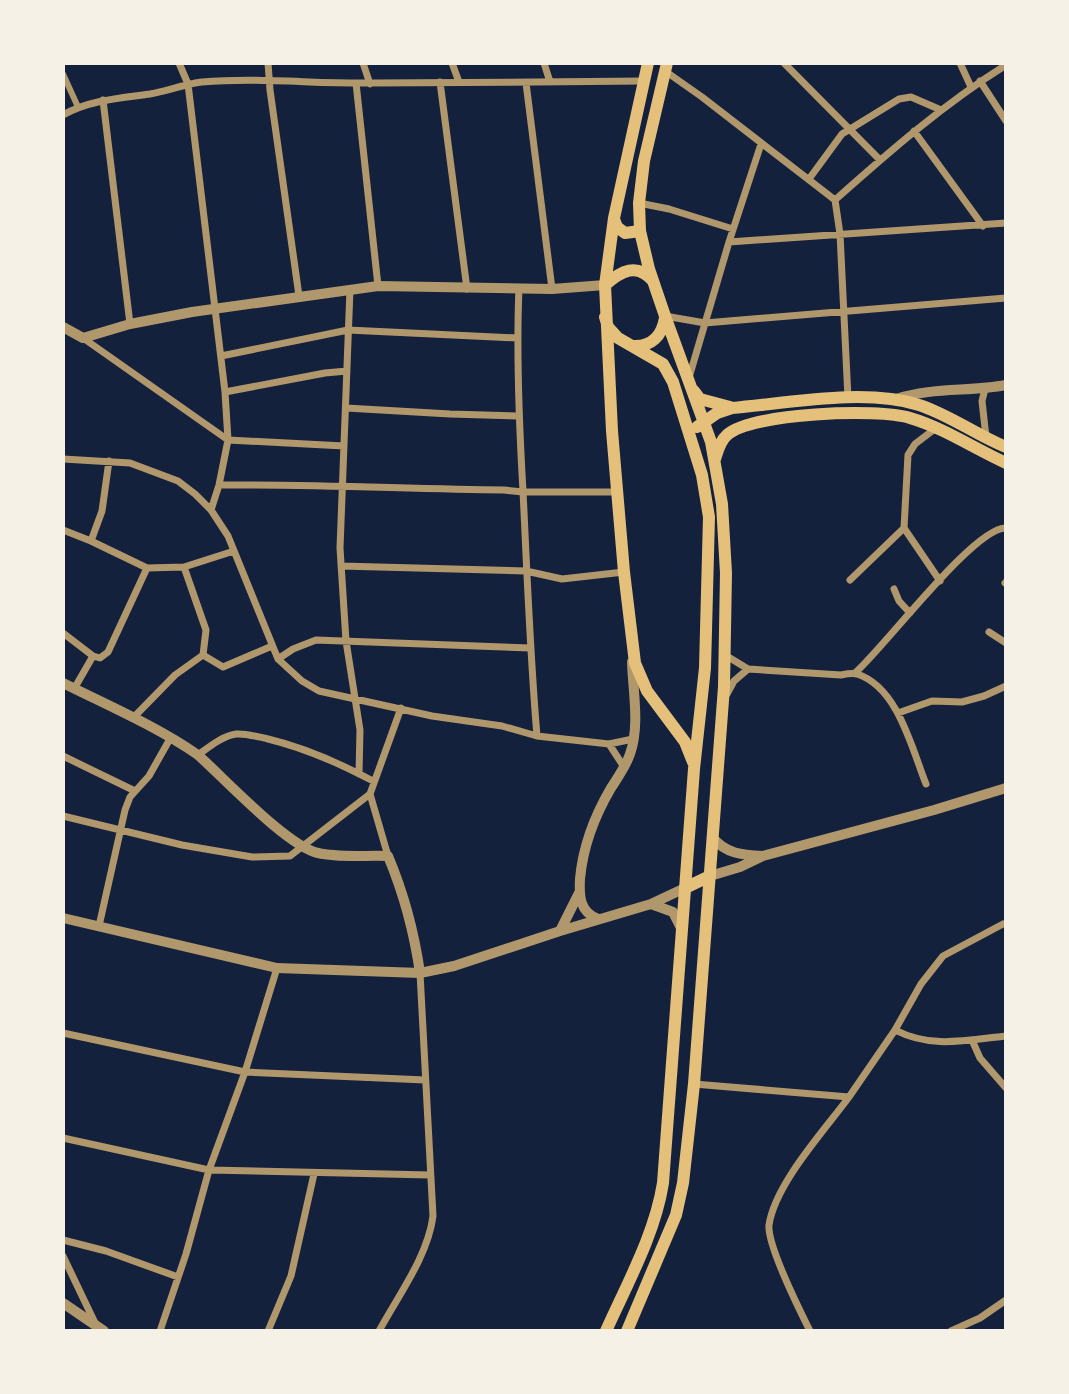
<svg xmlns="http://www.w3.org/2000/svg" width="1069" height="1394" viewBox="0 0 1069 1394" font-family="'Public Sans',sans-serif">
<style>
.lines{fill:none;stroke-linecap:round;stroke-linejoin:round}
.pedestrian{stroke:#b1986c;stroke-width:6}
.minor{stroke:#b1986c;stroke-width:7}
.tertiary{stroke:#b1986c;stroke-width:10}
.primary{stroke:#e5c07b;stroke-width:12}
</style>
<rect width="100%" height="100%" fill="#14213d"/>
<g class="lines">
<path class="pedestrian" d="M 63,74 L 78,107"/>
<path class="minor" d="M 179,63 L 188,84 L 225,392 L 228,440 L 219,485 L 211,510
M 268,63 L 270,90 L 299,296
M 363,63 L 370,84
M 452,63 L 459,82
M 544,63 L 550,82
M 784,63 L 880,160
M 960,63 L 971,87
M 665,71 L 702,97 L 835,200 L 840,234 L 848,398
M 980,81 L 1006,121
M 440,82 L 467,289
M 356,83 L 378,286
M 526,83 L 552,289
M 103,100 L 130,324
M 63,115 C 89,100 121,98 150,94 C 168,91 184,84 202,82 C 260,77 314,84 372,83 C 462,83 553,82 643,81
M 914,131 L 983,226
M 809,179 L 842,134 L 899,99 L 911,97 L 941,110
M 835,200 C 890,151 944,104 1006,65
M 639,203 L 669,209 L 733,229
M 729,242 L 1006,223
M 519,288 C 516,356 519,423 523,491 C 527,573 530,654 537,736
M 350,289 L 340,548 L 346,641 L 360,730 L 359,774
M 665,316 L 705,323 L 1006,298
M 83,338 L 228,440 L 344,446
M 221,356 L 348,330 L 517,338
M 688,381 L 729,242 L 761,144
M 985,389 L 982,401 L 986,437
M 225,392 L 325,373 L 347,371
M 346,408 L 450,414 L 518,416
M 63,459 L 130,463 L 178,481 L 195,494 L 211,510 L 228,536 L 278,659 L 302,681 L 319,691 L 432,716 L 502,726 L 537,736 L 609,744 L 633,739
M 219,485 C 314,484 409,489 504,490 L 523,492 L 617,492
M 904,528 L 940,581
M 63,530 L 91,541 L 147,568 L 184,567 L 234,551
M 91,541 L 102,511 L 109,461
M 341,566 L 526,571 L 562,579 L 624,572
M 184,567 L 206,630 L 203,655
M 850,580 L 904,528 L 908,455 L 915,444 L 936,428
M 1005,583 L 1006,582
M 894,589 L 899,601 L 910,613
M 989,632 L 1006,643
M 63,633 L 93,656 L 74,689
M 725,655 L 748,669 L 841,675 C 846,674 853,673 857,674 C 898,687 912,749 926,784
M 93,656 L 100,658 L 108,652 L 147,568
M 278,659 L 293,649 L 316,640 L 530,648
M 855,673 C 884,648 974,527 1006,528
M 727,694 L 734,681 L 748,669
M 898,713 L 932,701 L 962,702 L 984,696 L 1006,686
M 134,717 L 175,675 L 203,655 L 223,667 L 272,646
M 609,744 L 624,767
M 198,755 C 209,747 222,736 236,734 C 246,733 258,737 268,739 C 306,748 339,763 373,781
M 63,756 L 135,791
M 370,794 L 388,856
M 63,816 L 182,845 L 252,857 L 290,856 L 370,794 L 401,708
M 99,926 L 125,810 L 130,797 L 149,776 L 171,737
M 895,1030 C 932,1049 966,1040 1006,1036
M 63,1033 L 245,1072 L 425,1080
M 972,1040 L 980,1058 L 1006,1088
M 694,1084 L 849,1097 C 824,1131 775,1184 769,1225 C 767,1245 800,1311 810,1331
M 849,1097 L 895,1030 L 921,984 L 943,956 L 1003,924
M 63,1138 L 209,1170 L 430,1175
M 63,1240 L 106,1251 L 178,1277
M 63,1256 L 96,1325
M 160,1331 L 186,1254 L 209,1170 L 245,1072 L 277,968
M 268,1331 L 291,1276 L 314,1174
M 379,1331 C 398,1296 428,1256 433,1216 L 420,973
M 951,1331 L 980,1318 L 1006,1300"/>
<path class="tertiary" d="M 63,327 L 83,338 L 130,324 L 192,312 L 378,286 L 552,289 L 605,285
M 896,399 C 932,387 969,392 1006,385
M 63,683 C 109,706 156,726 198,755 C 224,778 287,846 318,853 C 339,858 366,855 388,856 C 404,894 414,931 420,973
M 712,837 C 726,854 742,855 763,856
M 710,876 L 740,867 L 763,856 L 934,810 L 1006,788
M 651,904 L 673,912 L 681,928
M 63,918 L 277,968 L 420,973 L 454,966 L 560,931 L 651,904 L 685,888
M 598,919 C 580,912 579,897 580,879 C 583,845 594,817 611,788 C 618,777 626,766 630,754 C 640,726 633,692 632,662
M 560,931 L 579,893
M 63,1303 L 104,1331"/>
<path class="primary" d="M 648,63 L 614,218 L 605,285 L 612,431 L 624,572 L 635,663 L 647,691 L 685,742 L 693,762
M 614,219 L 617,227 L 625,233 L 640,231
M 605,285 C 621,271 637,262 653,281
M 605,317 L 608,327 L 618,338 L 663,364 L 673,382 L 702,475 L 709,517 L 705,668 L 694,769 L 663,1183 C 655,1234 627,1284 606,1331
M 633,346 C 651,347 662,336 665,318
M 694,391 L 700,399 L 730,407
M 697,427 L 717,413 L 732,408 C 789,403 865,388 919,405 C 950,415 976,435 1006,447
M 715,459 C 718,450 720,441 727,435 C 751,413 878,408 910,418 C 944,428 973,448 1006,463
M 685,888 L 710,876
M 627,1331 L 676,1215 L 683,1183 L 694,1084 L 724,687 L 726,573 L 722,504 L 711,442 L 665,316 L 649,269 L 640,231 L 639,203 L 644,161 L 667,63"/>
</g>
<rect width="1069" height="1394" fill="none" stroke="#f6f1e7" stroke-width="130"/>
</svg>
